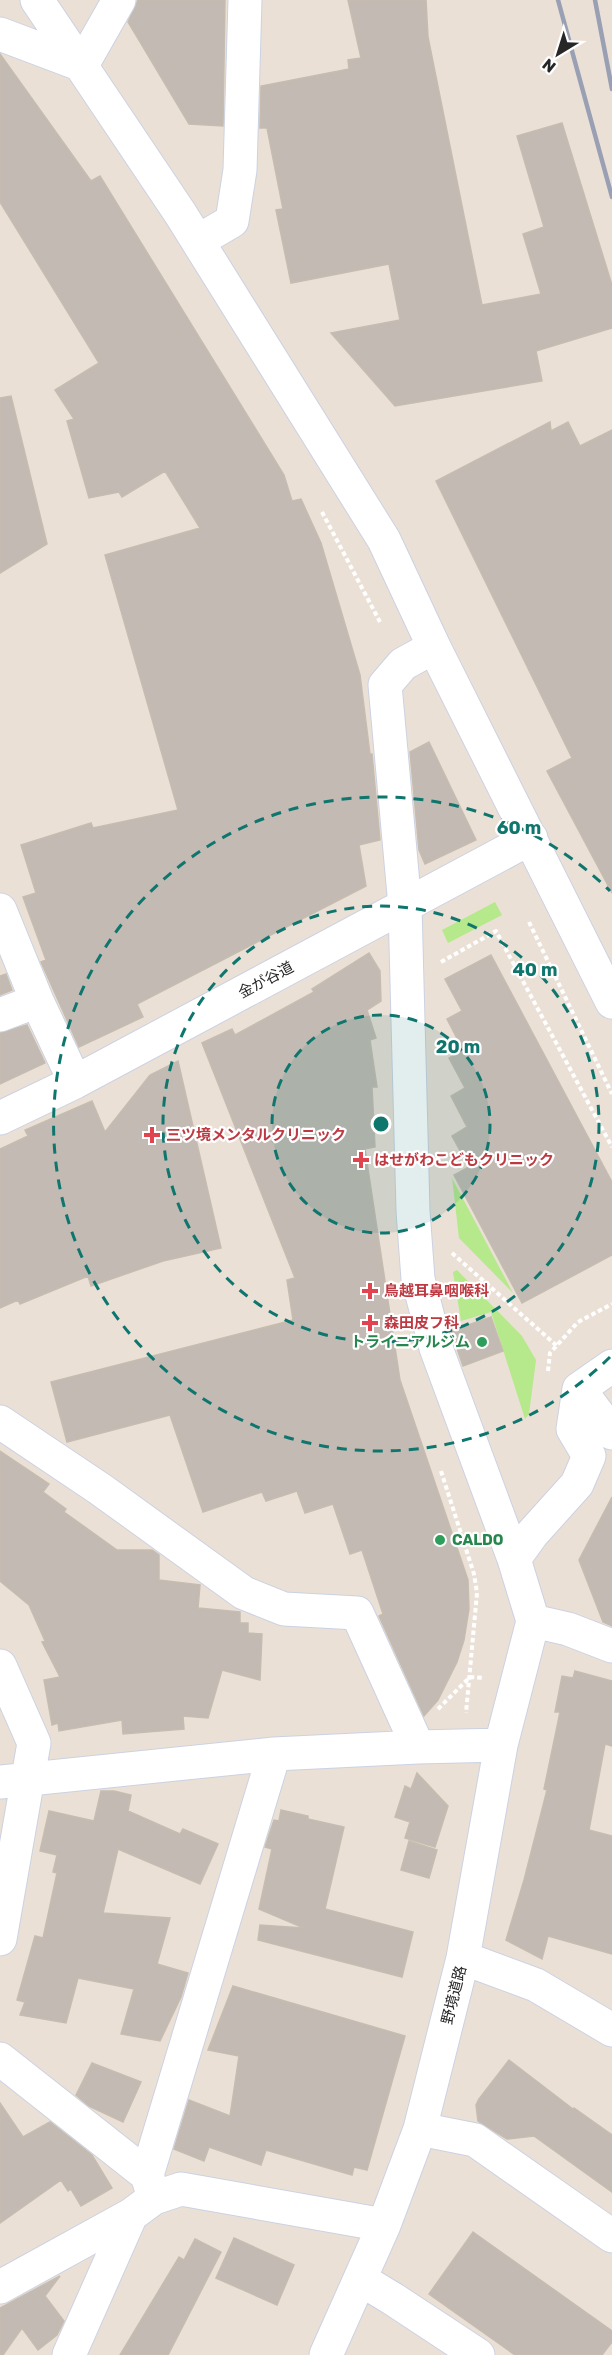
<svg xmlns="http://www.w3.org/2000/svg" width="612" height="2355" viewBox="0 0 612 2355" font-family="Rubik,'Noto Sans JP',sans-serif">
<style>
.green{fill:#b6e88c}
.building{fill:#c2bab3;stroke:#c6bcb0;stroke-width:1.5}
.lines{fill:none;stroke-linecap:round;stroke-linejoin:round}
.minor-casing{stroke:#cbd2e2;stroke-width:35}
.path{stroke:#fff;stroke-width:4;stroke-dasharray:4.5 3;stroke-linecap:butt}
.minor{stroke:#fff;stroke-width:33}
.rail{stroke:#99a0b4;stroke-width:4.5}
.ring{fill:none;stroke:#0f766e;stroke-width:3;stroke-dasharray:10 8}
.health-dot{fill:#e0444e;stroke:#fff;stroke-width:2}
.leisure-dot{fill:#2e9e5b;stroke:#fff;stroke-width:2}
.labels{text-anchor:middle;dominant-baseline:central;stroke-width:4.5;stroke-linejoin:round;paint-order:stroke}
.street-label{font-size:15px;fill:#272727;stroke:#fff}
.health-label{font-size:15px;font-weight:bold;fill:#be3a42;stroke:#fff;text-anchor:start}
.leisure-label{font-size:15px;font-weight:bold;fill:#27864d;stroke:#fff;text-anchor:end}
.centre{fill:#0f766e;stroke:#fff;stroke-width:3}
.ring-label{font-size:18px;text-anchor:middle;font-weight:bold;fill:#0f766e;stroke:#fff;stroke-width:4.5;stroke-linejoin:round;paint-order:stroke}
</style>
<rect width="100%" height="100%" fill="#ebe0d6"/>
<path class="green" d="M 495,902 L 502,915 L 448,943 L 442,930 Z
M 452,1178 L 513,1293 L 459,1238 Z
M 457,1270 L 522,1336 L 536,1360 L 529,1414 L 525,1419 L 491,1312 L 461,1321 L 453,1272 Z"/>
<path class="building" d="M 138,0 L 225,0 L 223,126 L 189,124 L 128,22 Z
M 348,0 L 426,0 L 428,37 L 482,305 L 541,294 L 523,234 L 544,227 L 517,136 L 562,123 L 612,285 L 612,328 L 536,351 L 542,381 L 395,406 L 331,333 L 400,320 L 389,264 L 291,283 L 276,210 L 283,209 L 267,128 L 260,128 L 261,86 L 349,69 L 348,60 L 361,58 Z
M 0,54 L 91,181 L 100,176 L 284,475 L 292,501 L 301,499 L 321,543 L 360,675 L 370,754 L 372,754 L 380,840 L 359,845 L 366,886 L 137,1004 L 143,1017 L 79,1047 L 41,962 L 46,960 L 23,897 L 36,893 L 21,845 L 91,823 L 93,828 L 178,810 L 105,555 L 200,528 L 165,471 L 122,497 L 119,492 L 89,498 L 67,421 L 74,419 L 55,390 L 99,363 L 0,202 Z
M 11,396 L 47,544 L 0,573 L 0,398 Z
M 550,422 L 551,431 L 568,422 L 580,446 L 612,430 L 612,893 L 547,771 L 572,758 L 436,481 Z
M 429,742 L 476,840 L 425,864 L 419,850 L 410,752 Z
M 369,953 L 380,971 L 381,1001 L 367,1010 L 376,1038 L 370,1040 L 377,1087 L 372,1087 L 375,1147 L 365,1149 L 400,1380 L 468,1580 L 469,1609 L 464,1640 L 457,1662 L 438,1700 L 424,1716 L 379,1616 L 383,1614 L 362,1550 L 350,1554 L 333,1504 L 305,1513 L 297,1491 L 266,1501 L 262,1492 L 203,1512 L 170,1415 L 67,1442 L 51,1382 L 293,1320 L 287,1280 L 295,1278 L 202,1043 L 232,1029 L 235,1035 L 314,992 L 312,989 Z
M 491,955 L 612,1182 L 612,1255 L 522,1303 L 454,1175 L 469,1167 L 452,1136 L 467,1127 L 451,1096 L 465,1088 L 449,1058 L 463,1050 L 447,1019 L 462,1011 L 445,979 Z
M 6,974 L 12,990 L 0,995 L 0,976 Z
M 27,1025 L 45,1063 L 0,1084 L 0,1033 Z
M 178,1061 L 221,1248 L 163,1261 L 91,1286 L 88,1276 L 20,1304 L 18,1300 L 0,1308 L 0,1149 L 28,1136 L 25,1130 L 92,1101 L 105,1132 L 150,1075 Z
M 491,1317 L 503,1351 L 463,1366 L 451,1331 Z
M 0,1451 L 49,1484 L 43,1492 L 66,1509 L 64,1512 L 117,1550 L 152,1550 L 159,1555 L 159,1580 L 200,1585 L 198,1608 L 240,1612 L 240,1623 L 248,1623 L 248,1633 L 262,1634 L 260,1680 L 222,1670 L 208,1718 L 183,1716 L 184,1729 L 123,1734 L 122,1720 L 59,1731 L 58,1723 L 52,1725 L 44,1680 L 60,1677 L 42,1642 L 45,1641 L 29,1605 L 0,1581 Z
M 612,1497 L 612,1626 L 603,1622 L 579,1560 Z
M 575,1671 L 612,1681 L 612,1746 L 605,1744 L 589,1830 L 612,1836 L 612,1954 L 548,1936 L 542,1959 L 506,1940 L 524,1880 L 547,1790 L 544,1789 L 560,1712 L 555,1712 L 562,1676 L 573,1678 Z
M 417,1773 L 448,1806 L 435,1847 L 405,1838 L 410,1822 L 395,1817 L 405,1786 L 411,1789 Z
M 101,1791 L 114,1791 L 131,1795 L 128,1811 L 180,1834 L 183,1829 L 218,1844 L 200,1884 L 118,1849 L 103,1913 L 170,1918 L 157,1964 L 188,1973 L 181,1997 L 160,2041 L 121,2034 L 134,1989 L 78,1978 L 66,2023 L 20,2015 L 25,2002 L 17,2000 L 35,1936 L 43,1938 L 57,1873 L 53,1872 L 57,1855 L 40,1851 L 49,1811 L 94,1821 Z
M 281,1810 L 308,1816 L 308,1819 L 344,1827 L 325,1909 L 413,1932 L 402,1977 L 258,1940 L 260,1925 L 304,1928 L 259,1909 L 272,1849 L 265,1847 L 274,1820 L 279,1821 Z
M 409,1841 L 437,1850 L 429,1878 L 401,1870 Z
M 233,1986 L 405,2036 L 367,2170 L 354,2167 L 352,2175 L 266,2150 L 261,2165 L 209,2147 L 204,2161 L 174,2149 L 189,2100 L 230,2116 L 239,2056 L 208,2050 Z
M 509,2060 L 573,2109 L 574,2108 L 612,2135 L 612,2192 L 534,2136 L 507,2139 L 478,2121 L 476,2105 L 479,2099 Z
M 92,2063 L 141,2082 L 123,2122 L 89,2106 L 76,2095 Z
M 0,2103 L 23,2137 L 50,2122 L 92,2155 L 112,2188 L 81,2206 L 71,2189 L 68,2191 L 61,2180 L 0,2223 Z
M 473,2232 L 612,2331 L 612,2342 L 602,2355 L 515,2355 L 429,2294 Z
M 234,2238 L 294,2265 L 277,2305 L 216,2278 Z
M 195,2239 L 221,2252 L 168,2355 L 120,2355 L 179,2257 L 184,2260 Z
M 60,2276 L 45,2296 L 64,2321 L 57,2335 L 38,2350 L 22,2328 L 3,2355 L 0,2355 L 0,2308 Z"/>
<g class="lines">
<g class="minor-casing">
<path id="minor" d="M 37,0 L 180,213 L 384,540 L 434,647 L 612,1002
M 0,34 L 82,65
M 82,65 L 119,0
M 198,241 L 232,221 L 240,170 L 245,0
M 434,647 L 403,664 L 385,685 L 405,906 L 413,1211 L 418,1279 L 436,1348 L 514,1559 L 533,1621
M 0,910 L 37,1001 L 75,1082
M 0,1015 L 37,1001
M 0,1118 L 75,1082 L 531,838
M 579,1389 L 612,1433
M 0,1422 L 100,1489 L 244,1593 L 284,1609 L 357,1613 L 418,1747
M 589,1456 L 573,1429 L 579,1389 L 612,1366
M 514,1559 L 532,1534 L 577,1484 L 589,1456
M 533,1621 L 568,1629 L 612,1646
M 0,1666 L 34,1743 L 0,1939
M 274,1754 L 147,2175 L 154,2198 L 181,2189 L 384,2225
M 0,1782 L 274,1754 L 418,1747 L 501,1745
M 463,1958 L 536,1985 L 612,2030
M 0,2059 L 147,2175
M 420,2129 L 475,2140 L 612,2236
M 360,2279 L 393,2299 L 478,2355
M 0,2287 L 131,2215 L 154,2198
M 69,2355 L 131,2215
M 326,2355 L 384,2225 L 420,2129 L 463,1958 L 501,1745 L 533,1621"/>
</g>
<path class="path" d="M 322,512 L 380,622
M 529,922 L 612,1094
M 441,962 L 496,931 L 612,1147
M 452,1253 L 557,1346
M 548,1371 L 550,1353 L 578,1322 L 612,1304
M 441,1471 L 474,1574 L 477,1593 L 466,1713
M 438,1709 L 470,1677 L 484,1678"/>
<use href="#minor" class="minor"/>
<path class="rail" d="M 558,0 L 612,197
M 595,0 L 612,89"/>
</g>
<circle cx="381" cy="1124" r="109" fill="#0f766e" fill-opacity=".12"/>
<g class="ring">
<circle cx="381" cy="1124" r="109"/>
<circle cx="381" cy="1124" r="218"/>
<path d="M610 1357A327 327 0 1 1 610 891"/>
</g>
<g class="health-dot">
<path d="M149 1126h6v6h6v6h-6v6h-6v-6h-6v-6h6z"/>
<path d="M358 1151h6v6h6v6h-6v6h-6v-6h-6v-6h6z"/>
<path d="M367 1282h6v6h6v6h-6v6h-6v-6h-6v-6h6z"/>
<path d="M367 1314h6v6h6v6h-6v6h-6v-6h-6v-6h6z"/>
</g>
<g class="leisure-dot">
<circle cx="482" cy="1342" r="6"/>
<circle cx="440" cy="1540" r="6"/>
</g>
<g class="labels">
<g class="street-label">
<text transform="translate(266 980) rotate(-28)">金が谷道</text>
<text transform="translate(454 1995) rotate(-76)">野境道路</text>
</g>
<g class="health-label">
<text x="166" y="1135">三ツ境メンタルクリニック</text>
<text x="374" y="1160">はせがわこどもクリニック</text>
<text x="384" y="1291">鳥越耳鼻咽喉科</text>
<text x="384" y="1323">森田皮フ科</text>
</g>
<g class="leisure-label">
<text x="470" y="1342">トライニアルジム</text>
<text x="452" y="1540" text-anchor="start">CALDO</text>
</g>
</g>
<circle cx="381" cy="1124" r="9" class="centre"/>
<g class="ring-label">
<text x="519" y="834">60 m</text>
<text x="535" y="976">40 m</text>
<text x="458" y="1053">20 m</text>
</g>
<g transform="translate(558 54) rotate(218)" stroke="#ffffff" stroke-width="4.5" paint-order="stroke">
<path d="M0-4.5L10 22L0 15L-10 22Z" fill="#272727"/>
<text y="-9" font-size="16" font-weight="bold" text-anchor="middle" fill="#272727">N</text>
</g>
</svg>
